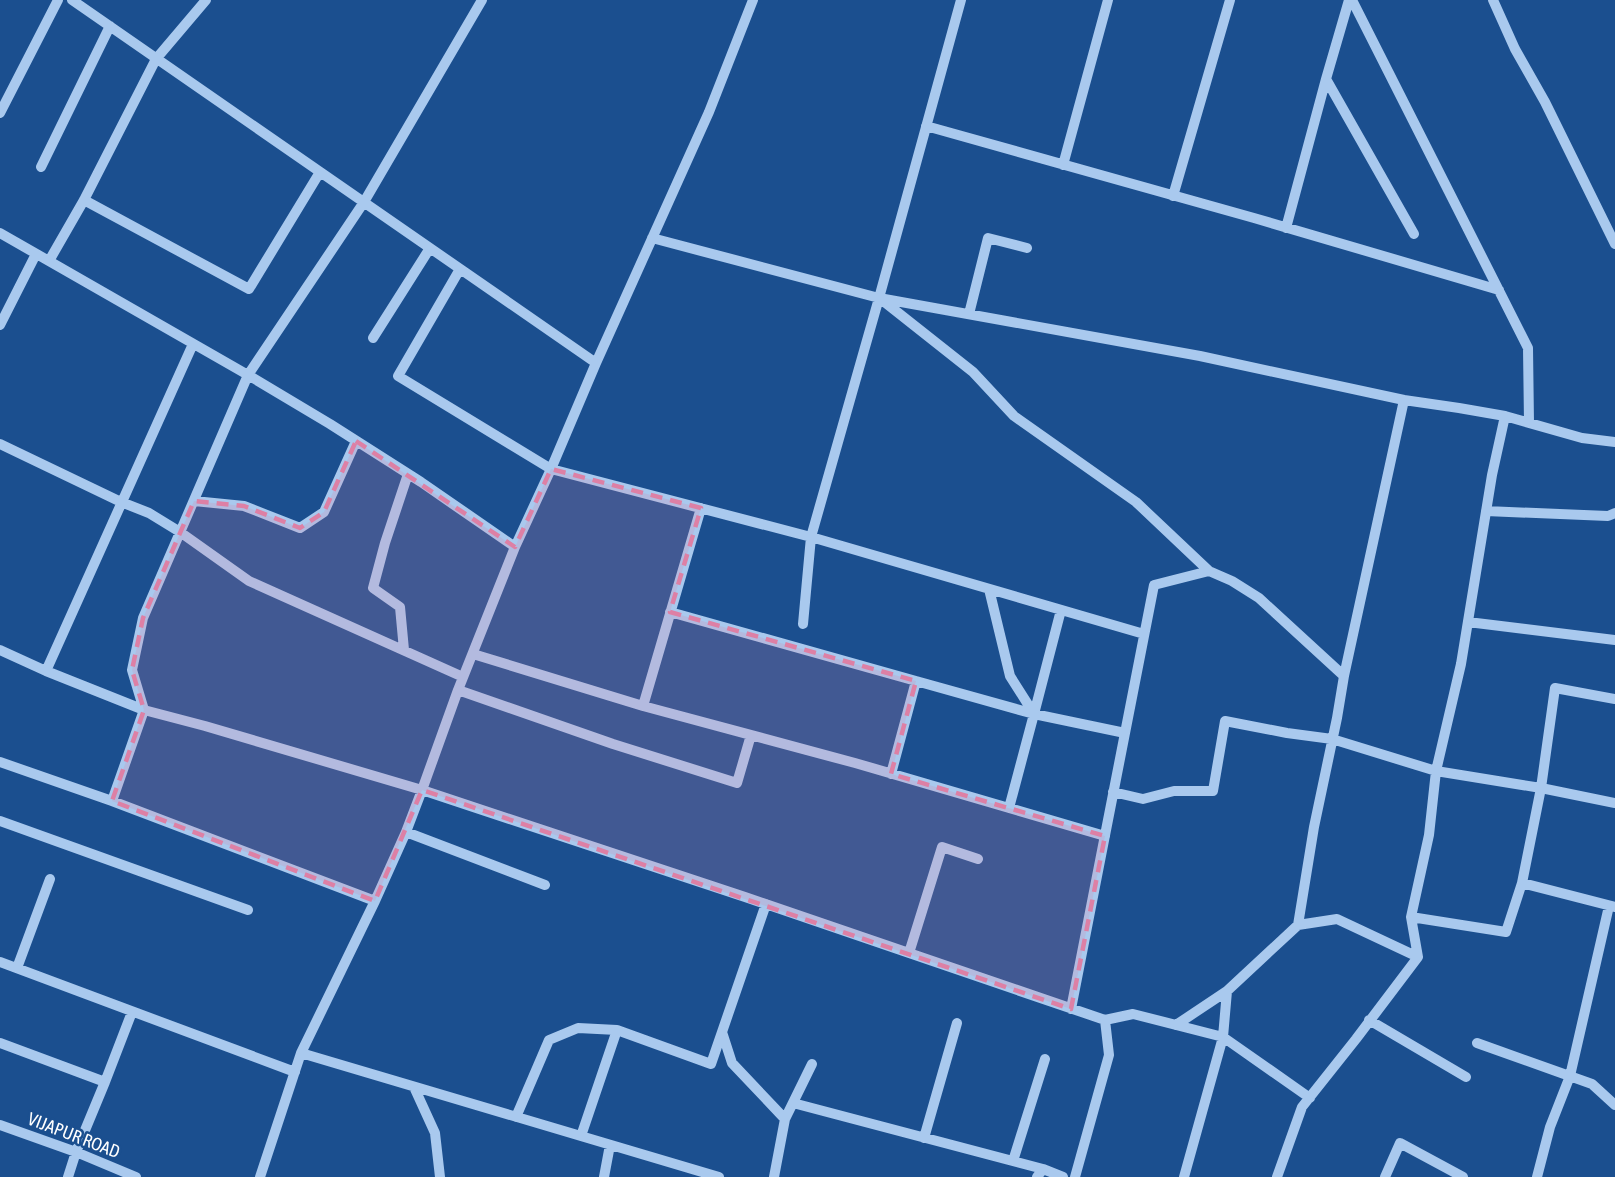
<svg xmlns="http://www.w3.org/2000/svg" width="1615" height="1177" viewBox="0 0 1615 1177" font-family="'Asap Condensed',sans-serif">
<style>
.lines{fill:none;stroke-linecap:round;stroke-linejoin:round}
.minor{stroke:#a9c9ee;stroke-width:10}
.marked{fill:#dd80a5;fill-opacity:0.2;stroke:#dd80a5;stroke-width:4.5;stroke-dasharray:12 8;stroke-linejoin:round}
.labels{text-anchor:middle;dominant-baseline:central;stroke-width:5;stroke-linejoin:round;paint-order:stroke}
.street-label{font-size:18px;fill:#fff;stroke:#1b4f8f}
</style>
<rect width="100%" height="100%" fill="#1b4f8f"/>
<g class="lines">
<path class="minor" d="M 72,0 L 596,363
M 1352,0 L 1528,348 L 1529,423
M 1493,0 L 1515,49 L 1545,102 L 1615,244
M 1326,79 L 1414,234
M 0,113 L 58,0
M 926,126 L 1254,218 L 1499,290
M 1063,165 L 1108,0
M 41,167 L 110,26
M 1173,196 L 1230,0
M 84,200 L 249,289 L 320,172
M 1286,228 L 1326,79 L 1349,0
M 0,233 L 248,375 L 330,424 L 421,482 L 515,547
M 652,238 L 879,298 L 1200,356 L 1404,400 L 1459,408 L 1505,416 L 1582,438 L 1615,442
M 49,261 L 84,200 L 156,59 L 206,0
M 460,269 L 398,376 L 551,469 L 811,537 L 1144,634
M 882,300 L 973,372 L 1014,416 L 1136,502 L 1209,571
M 969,314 L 988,238 L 1027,248
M 0,325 L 36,254
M 373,338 L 430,248
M 0,444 L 121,502 L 149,513 L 180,532 L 249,581 L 463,677
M 194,501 L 244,506 L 300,528 L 324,512 L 356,441
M 1486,511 L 1608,516 L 1615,513
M 989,589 L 1010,676 L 1034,714 L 1009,808
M 670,612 L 916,681 L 891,774
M 1468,622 L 1615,640
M 803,624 L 811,537 L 879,298 L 961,0
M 0,650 L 46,671 L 144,710 L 205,726 L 422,790 L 745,897 L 1105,1020 L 1109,1055 L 1075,1177
M 404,650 L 400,607 L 373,588 L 385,543 L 408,474
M 473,654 L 643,706 L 855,763 L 1105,836
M 46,671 L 193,344
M 1344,676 L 1404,400
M 916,681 L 1034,714 L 1125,733
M 458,690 L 613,744 L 737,783 L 751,735
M 643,706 L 701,508
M 1034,714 L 1061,610
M 0,762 L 112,801 L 375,901
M 1113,792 L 1143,799 L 1174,791 L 1213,791 L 1225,721 L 1287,733 L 1332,739 L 1436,771 L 1541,788 L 1555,688 L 1615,699
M 112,801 L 144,710 L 132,670 L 143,618 L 248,375 L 364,202 L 482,0
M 0,821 L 248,910
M 406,832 L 545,885
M 1522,883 L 1615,907
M 1411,917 L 1506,932 L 1522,883 L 1541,788 L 1615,803
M 909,953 L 942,847 L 978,859
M 0,962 L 295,1072
M 17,968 L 50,879
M 1071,1009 L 1154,585 L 1209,571 L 1232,581 L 1259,598 L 1344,676 L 1337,718 L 1314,827 L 1298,925
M 1105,1020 L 1133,1014 L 1223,1037 L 1310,1098
M 1369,1020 L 1466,1077
M 1176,1025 L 1227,991 L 1298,925 L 1337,919 L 1418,957
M 722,1032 L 732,1063 L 785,1119 L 774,1177
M 0,1043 L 105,1082
M 1477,1043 L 1592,1084 L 1615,1105
M 301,1053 L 719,1177
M 414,1087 L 435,1133 L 440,1177
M 793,1103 L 1043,1169
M 516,1117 L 549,1040 L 578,1028 L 617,1030
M 785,1119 L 812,1064
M 0,1125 L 76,1152 L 136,1177
M 581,1136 L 617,1030 L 711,1064 L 766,904
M 924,1138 L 957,1023
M 1013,1161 L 1045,1059
M 68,1177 L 76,1152 L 105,1082 L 132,1012
M 260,1177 L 301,1053 L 375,901 L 406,832 L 422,790 L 458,690 L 515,547 L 551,469 L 596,363 L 709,112 L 753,0
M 604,1177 L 610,1145
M 1037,1177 L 1043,1169 L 1063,1177
M 1184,1177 L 1223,1037 L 1227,991
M 1277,1177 L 1302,1107 L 1356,1039 L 1418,957 L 1411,917 L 1429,835 L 1436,771 L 1461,664 L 1492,475 L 1505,416
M 1385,1177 L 1400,1143 L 1463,1177
M 1537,1177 L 1550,1127 L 1570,1076 L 1609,906"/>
</g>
<path class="marked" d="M 356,441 L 515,547 L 551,469 L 701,508 L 670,612 L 916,681 L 891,774 L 1105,836 L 1071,1009 L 422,790 L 375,901 L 112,801 L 144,710 L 132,670 L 143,618 L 194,501 L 244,506 L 300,528 L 324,512 Z"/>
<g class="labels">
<g class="street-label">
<text transform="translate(74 1135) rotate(21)">VIJAPUR ROAD</text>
</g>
</g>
</svg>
